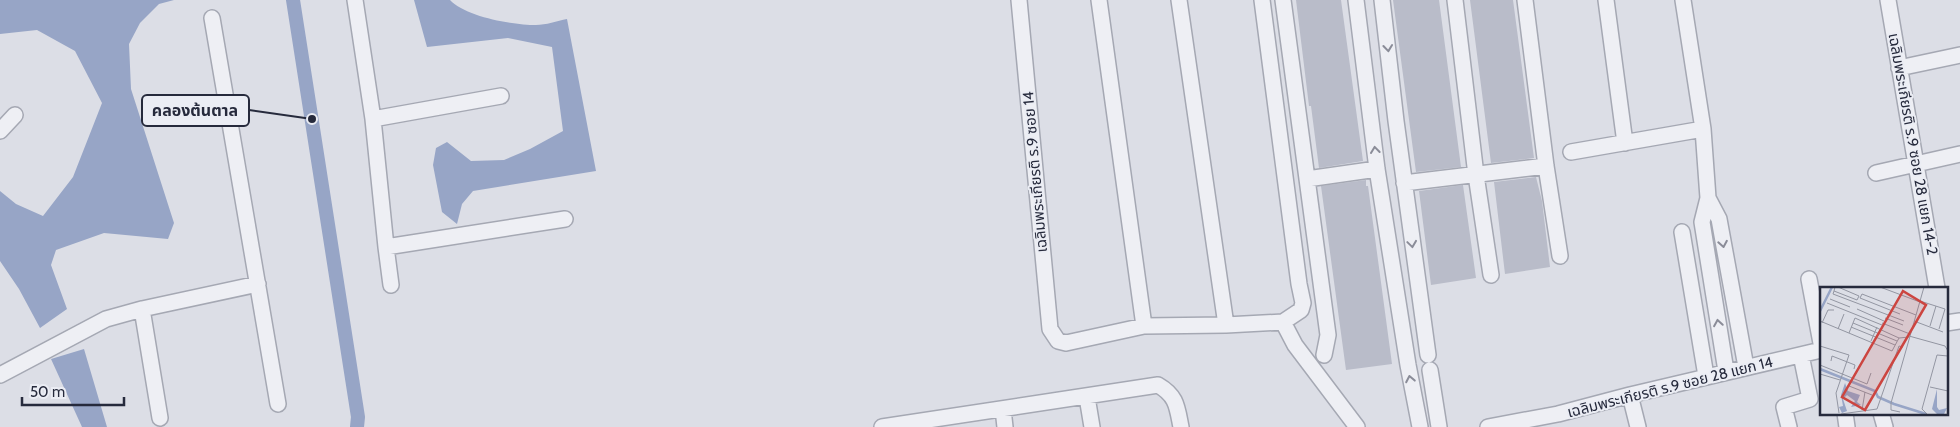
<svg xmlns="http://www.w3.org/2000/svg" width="1960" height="427" viewBox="0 0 1960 427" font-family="Cabin,'Noto Sans Thai',sans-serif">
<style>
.water{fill:#97a5c6}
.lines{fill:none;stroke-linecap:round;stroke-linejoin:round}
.canal{stroke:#97a5c6;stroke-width:14}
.building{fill:#b9bcc9}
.minor-casing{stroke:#a5a8b3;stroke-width:18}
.minor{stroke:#eeeff4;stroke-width:15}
.oneway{stroke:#8a8c98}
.labels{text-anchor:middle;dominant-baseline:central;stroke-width:4;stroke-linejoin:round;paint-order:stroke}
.street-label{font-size:15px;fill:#262a3c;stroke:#ebedf4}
.inset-river{fill:none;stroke:#97a5c6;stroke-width:2.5}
.inset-road{fill:none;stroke:#9396a2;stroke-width:1}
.view{fill:#cc4540;fill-opacity:0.15;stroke:#cc4540;stroke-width:2.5}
.inset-edge{fill:none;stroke:#262a3c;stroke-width:2.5}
.leader{fill:none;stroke:#262a3c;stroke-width:2}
.callout-dot{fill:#262a3c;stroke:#ebedf4;stroke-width:2}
.callout{fill:#ebedf4;stroke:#262a3c;stroke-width:2}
.callout-label{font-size:16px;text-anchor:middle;font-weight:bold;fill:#262a3c}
</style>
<rect width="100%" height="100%" fill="#dcdee6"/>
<path class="water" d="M 0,0 L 174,0 L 159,4 L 140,23 L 129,44 L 131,89 L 174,223 L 168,239 L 104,233 L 56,250 L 51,265 L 67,309 L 40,328 L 19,289 L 0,261 L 0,191 L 16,204 L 43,216 L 73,177 L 102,103 L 75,51 L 37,30 L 0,34 Z
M 414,0 L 450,0 C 466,17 513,25 536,25 C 546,25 557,21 567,19 L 596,171 L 473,191 L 462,204 L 457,224 L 442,212 L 433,165 L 436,148 L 447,142 L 471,161 L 504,160 L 530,149 L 563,131 L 552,47 L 508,38 L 427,47 Z
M 84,349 L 107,427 L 82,427 L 51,359 Z"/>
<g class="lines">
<path class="canal" d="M 293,0 L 358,417 L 357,427"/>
</g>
<path class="building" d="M 1296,0 L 1341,0 L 1363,161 L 1319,168 L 1311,106 L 1309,106 Z
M 1393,0 L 1439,0 L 1461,167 L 1416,172 Z
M 1470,0 L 1513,0 L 1534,158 L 1491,163 Z
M 1536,177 L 1542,201 L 1550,267 L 1505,274 L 1494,182 Z
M 1366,180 L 1366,186 L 1368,186 L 1392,364 L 1346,370 L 1321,186 Z
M 1463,185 L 1476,278 L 1431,285 L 1419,191 Z"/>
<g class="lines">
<g class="minor-casing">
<path id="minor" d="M 355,0 L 373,119 L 386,247 L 565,219
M 1019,0 L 1050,329 L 1058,341 L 1066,343 L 1144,326 L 1226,325 L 1283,322 L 1301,310 L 1303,303 L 1299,284 L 1262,0
M 1099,0 L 1144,326
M 1179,0 L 1226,325
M 1283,0 L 1328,335 L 1324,355
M 1356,0 L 1377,169 L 1408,365 L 1420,427
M 1382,0 L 1396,121 L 1428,355
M 1455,0 L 1476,175 L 1491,275
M 1525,0 L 1546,166 L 1560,256
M 1606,0 L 1625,143
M 1683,0 L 1703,129 L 1708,198 L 1702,222 L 1726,371
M 1888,0 L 1937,288
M 212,18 L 278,404
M 1899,68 L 1960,55
M 373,119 L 501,96
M 0,131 L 15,115
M 1571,152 L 1703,129
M 1876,173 L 1960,154
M 1307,179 L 1377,169
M 1404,183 L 1546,166
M 1708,198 L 1719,219 L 1746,367
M 1682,232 L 1706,376
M 386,247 L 391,285
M 1809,279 L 1821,343
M 142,309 L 160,418
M 1283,322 L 1295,345 L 1357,427
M 1946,323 L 1960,321
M 1430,370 L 1439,427
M 0,375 L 106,319 L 142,309 L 258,284
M 1630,395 L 1638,427
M 1087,397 L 1092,427
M 1003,409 L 1005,427
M 1845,413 L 1847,427
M 1881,413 L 1885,427
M 882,427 L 1158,385 C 1177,396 1177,407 1181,427
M 1488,427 L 1558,414 L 1630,395 L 1821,350
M 1789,427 L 1784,407 L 1810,399 L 1801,355"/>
</g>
<use href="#minor" class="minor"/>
</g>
<defs><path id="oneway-chevron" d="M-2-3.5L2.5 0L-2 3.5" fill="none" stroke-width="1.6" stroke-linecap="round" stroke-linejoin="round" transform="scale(1.25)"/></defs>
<g class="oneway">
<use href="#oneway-chevron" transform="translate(1388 48) rotate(84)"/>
<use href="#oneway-chevron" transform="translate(1375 150) rotate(-97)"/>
<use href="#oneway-chevron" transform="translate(1412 244) rotate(82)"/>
<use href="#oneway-chevron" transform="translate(1723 244) rotate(80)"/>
<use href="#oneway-chevron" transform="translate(1718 323) rotate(-99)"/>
<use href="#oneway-chevron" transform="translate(1410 379) rotate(-101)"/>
</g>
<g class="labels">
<g class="street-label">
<text transform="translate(1913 144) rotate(80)">เฉลิมพระเกียรติ ร.9 ซอย 28 แยก 14-2</text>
<text transform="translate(1035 172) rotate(-95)">เฉลิมพระเกียรติ ร.9 ซอย 14</text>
<text transform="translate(1670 387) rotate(-14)">เฉลิมพระเกียรติ ร.9 ซอย 28 แยก 14</text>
</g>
</g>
<g transform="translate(1820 287)">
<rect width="128" height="128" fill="#dcdee6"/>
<path d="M 25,96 L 28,104 L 40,108 L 37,115 L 41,118 L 31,120 L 35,114 L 27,108 L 23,112 L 27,124 L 22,126 L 19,120 L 23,119 L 21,108 ZM 117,102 L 117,120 L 119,123 L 127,121 L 124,127 L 117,127 L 112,122 Z" fill="#97a5c6"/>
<path class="inset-river" d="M 0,24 L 12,0M 0,82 L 55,104 L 58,110 L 74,117 L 106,127"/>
<path class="inset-road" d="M 15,0 L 14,4 L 37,13 L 39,9M 18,0 L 39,9M 60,0 L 100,15M 14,4 L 13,7 L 84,34M 42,7 L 96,28M 42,7 L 40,11 L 80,27M 10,12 L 30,20M 100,14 L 125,22 L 119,42M 7,16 L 62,38M 37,22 L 64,34M 65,31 L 83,38M 0,34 L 72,64 L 79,51M 94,34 L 123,45M 2,36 L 8,23 L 14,23M 33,36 L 77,54M 62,36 L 90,47M 110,39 L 116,19M 31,40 L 75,58M 18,42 L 24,27M 29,46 L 35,31 L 79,51 L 89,50M 89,49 L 125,59 L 128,64M 51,54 L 57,40M 0,59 L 29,68 L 16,106 L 19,126M 11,74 L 12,69 L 35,78 L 34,82M 0,78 L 47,97 L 51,86M 0,87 L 20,93M 29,99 L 52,108M 110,100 L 128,104M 42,123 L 45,105M 80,125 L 71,123 L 71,116 L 104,0M 21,127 L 57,122 L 79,59 L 83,60M 107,127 L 102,122 L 117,68 L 128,69"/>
<path class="view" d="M 83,4 L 106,18 L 45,123 L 22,110 Z"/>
<rect width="128" height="128" class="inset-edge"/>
</g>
<path class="leader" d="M312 119L249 110"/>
<circle class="callout-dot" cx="312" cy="119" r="5"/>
<rect class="callout" x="142" y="95" width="107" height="31" rx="5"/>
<g class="callout-label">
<text x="195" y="116">คลองต้นตาล</text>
</g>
<path d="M22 397v8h102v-8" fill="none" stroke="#262a3c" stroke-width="2.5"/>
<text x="30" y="397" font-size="15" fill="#262a3c" stroke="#ebedf4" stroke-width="4" paint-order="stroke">50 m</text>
</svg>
